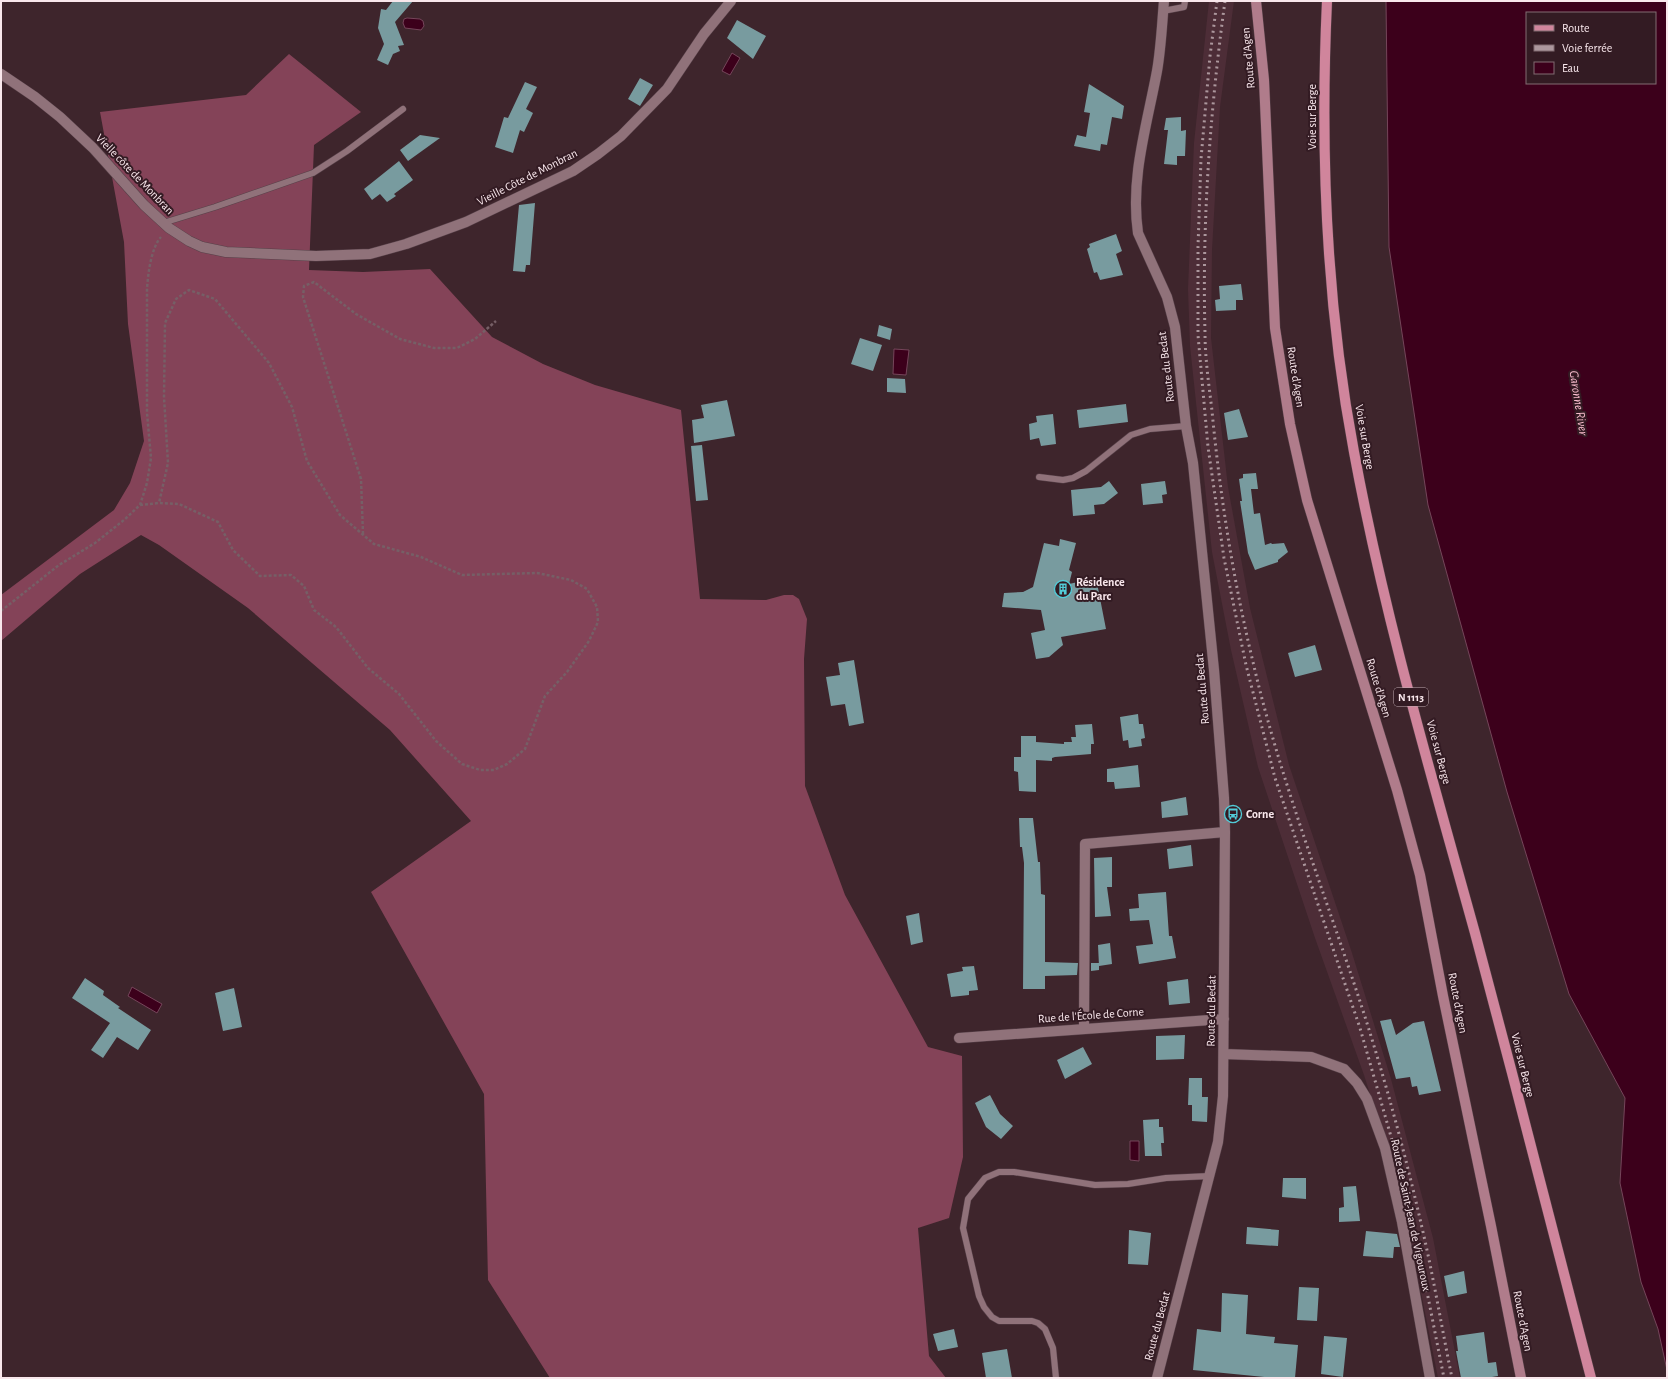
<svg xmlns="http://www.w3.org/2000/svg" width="1668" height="1379" viewBox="0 0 1668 1379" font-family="'Alegreya Sans',sans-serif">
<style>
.built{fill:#4d2d37}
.forest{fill:#844358}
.water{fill:#3c001b;stroke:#75455a;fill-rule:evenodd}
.building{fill:#789b9f}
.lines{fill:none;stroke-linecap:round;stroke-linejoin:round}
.service-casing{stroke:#574149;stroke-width:7}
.minor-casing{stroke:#574149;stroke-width:11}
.secondary-casing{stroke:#574149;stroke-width:11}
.primary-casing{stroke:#574149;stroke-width:11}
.path{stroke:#765f66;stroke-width:2.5;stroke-dasharray:3 2;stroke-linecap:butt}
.service{stroke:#90727a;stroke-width:6}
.minor{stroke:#90727a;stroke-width:10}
.secondary{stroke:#b07c8b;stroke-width:10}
.primary{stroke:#d0859c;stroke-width:10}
.rail{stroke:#ac979d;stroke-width:3;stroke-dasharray:2 4;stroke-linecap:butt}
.labels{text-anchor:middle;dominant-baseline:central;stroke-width:4;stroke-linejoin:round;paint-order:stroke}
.shield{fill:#331b23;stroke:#beaab0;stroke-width:1}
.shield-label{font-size:11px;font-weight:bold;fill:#f9e7ec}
.street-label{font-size:12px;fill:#f9e7ec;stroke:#331b23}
.poi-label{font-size:12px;font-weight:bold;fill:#f9e7ec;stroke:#331b23;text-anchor:start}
.water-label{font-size:13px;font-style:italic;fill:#fabdce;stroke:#331b23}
</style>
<rect width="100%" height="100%" fill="#3e252c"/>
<path class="built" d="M 1209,1 L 1234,1 L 1220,107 L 1212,250 L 1211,338 L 1228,487 L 1250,608 L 1289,765 L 1352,953 L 1391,1079 L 1433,1238 L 1460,1378 L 1438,1378 L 1415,1262 L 1392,1163 L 1364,1075 L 1315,938 L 1258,767 L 1231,650 L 1212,552 L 1190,346 L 1188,289 L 1194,143 Z"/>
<path class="forest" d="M 289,54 L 361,112 L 314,145 L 309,270 L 363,272 L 430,269 L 492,337 L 543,364 L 595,385 L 681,410 L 700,599 L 766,600 L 784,595 L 793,595 L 799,599 L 807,619 L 804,659 L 805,786 L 845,895 L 928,1047 L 962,1056 L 963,1157 L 949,1218 L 918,1228 L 929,1356 L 946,1378 L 550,1378 L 488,1280 L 484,1094 L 371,892 L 471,821 L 390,730 L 248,608 L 159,545 L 141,535 L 80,574 L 1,641 L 1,595 L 114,510 L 130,483 L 144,441 L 128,324 L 124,242 L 100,112 L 246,95 Z"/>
<path class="water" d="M 1386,1 L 1667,1 L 1667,1370 L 1658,1329 L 1641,1282 L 1620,1183 L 1625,1098 L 1569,994 L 1507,792 L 1428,505 L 1389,247 ZM 1527,13 L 1655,13 L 1655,83 L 1527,83 Z
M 407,18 L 420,19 L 423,21 L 424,26 L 421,30 L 405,28 L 403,23 L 404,19 Z
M 732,53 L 740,58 L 730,75 L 722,71 Z
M 894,349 L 909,350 L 906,375 L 893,374 Z
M 132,987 L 162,1004 L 157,1013 L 128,996 Z
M 1130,1141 L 1139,1141 L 1139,1161 L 1130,1160 Z"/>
<path class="building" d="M 393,1 L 413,1 L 395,22 L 404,45 L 398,46 L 400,51 L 393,54 L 388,65 L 377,60 L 384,44 L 378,28 L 381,9 L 386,10 Z
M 737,20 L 766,36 L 753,59 L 727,38 Z
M 640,78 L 653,85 L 640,106 L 628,99 Z
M 525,82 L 537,87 L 526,109 L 533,113 L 524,132 L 520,130 L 513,153 L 495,147 L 504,117 L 508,118 Z
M 1089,84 L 1124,106 L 1122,119 L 1112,117 L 1107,145 L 1101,144 L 1100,151 L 1074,146 L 1077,135 L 1086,137 L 1090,113 L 1084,112 Z
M 1181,117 L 1181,131 L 1186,130 L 1185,156 L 1177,156 L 1177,165 L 1164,164 L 1168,130 L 1164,130 L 1166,118 Z
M 420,135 L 440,138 L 408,161 L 400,150 Z
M 399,161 L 413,180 L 394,194 L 396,196 L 387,202 L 380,194 L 372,200 L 364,189 Z
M 535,203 L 530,265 L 526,265 L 525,272 L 513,271 L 519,205 Z
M 1116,234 L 1122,251 L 1116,254 L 1123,275 L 1100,280 L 1097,272 L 1094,273 L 1087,249 L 1090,247 L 1089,244 Z
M 1241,284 L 1243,300 L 1236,300 L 1236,310 L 1216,311 L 1215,300 L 1220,299 L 1219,286 Z
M 879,325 L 892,329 L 890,340 L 877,336 Z
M 860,338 L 882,345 L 873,371 L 851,364 Z
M 887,378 L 905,379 L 906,393 L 887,392 Z
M 727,400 L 735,436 L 694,443 L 692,420 L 704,418 L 701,405 Z
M 1126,404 L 1128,422 L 1079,428 L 1077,410 Z
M 1239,409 L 1248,437 L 1228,440 L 1224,413 Z
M 1053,414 L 1056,444 L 1041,446 L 1039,438 L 1030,440 L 1029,424 L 1037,422 L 1036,416 Z
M 702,445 L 708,500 L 696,501 L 691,446 Z
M 1256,473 L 1258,489 L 1251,489 L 1254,514 L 1260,513 L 1265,545 L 1271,543 L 1272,544 L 1284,543 L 1288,552 L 1278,560 L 1278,562 L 1255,570 L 1248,553 L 1240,501 L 1242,501 L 1239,479 L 1243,478 L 1243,474 Z
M 1109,481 L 1118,493 L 1104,504 L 1094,505 L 1095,514 L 1073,516 L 1071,490 L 1101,487 Z
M 1165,481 L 1167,494 L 1162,495 L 1163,503 L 1143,505 L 1141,484 Z
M 1060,539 L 1076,543 L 1069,570 L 1072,572 L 1069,584 L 1087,580 L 1088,584 L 1097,583 L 1106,629 L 1061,637 L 1063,645 L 1049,657 L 1036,659 L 1031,633 L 1045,630 L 1041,610 L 1002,607 L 1004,593 L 1023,592 L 1033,587 L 1044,543 L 1059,546 Z
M 1315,645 L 1322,670 L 1295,677 L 1288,653 Z
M 854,660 L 864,723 L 849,726 L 845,704 L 831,706 L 826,677 L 840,675 L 838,663 Z
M 1138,714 L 1139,724 L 1143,724 L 1145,738 L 1141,739 L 1142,746 L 1129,748 L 1128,740 L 1123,741 L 1120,717 Z
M 1092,724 L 1094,744 L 1091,744 L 1091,754 L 1055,757 L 1052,758 L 1052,761 L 1036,760 L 1036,792 L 1019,791 L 1018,772 L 1014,771 L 1014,757 L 1021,757 L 1021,736 L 1036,736 L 1036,742 L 1064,744 L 1064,742 L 1072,742 L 1071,737 L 1076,737 L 1075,725 Z
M 1138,765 L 1140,787 L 1115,789 L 1114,782 L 1107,782 L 1107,769 Z
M 1186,797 L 1188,815 L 1162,818 L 1161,802 Z
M 1019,818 L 1033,818 L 1038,862 L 1040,862 L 1041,894 L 1045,895 L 1045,962 L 1078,963 L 1077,975 L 1045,976 L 1045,989 L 1023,989 L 1024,863 L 1022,847 L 1020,847 Z
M 1191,845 L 1193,866 L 1169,869 L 1167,849 Z
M 1112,857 L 1112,887 L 1107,887 L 1111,916 L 1095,917 L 1094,858 Z
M 1166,892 L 1169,936 L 1172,936 L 1176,958 L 1139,964 L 1136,946 L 1153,944 L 1149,920 L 1130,921 L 1129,909 L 1139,908 L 1138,894 Z
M 919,913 L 923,942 L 911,945 L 906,916 Z
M 1110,943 L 1112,964 L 1099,966 L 1098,945 Z
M 1091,963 L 1099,963 L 1099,970 L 1091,971 Z
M 974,966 L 978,990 L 969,991 L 969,995 L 951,997 L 947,974 L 963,971 L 962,967 Z
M 85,978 L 104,991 L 103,995 L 120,1007 L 118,1008 L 151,1030 L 138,1050 L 117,1037 L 103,1058 L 91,1050 L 110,1023 L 72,998 Z
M 1188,979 L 1190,1003 L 1169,1005 L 1167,982 Z
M 234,988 L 242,1027 L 223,1031 L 215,993 Z
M 1391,1019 L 1396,1035 L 1413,1023 L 1424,1021 L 1441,1091 L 1419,1095 L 1417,1086 L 1412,1087 L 1410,1077 L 1396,1079 L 1380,1021 Z
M 1185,1035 L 1184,1059 L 1156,1060 L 1156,1036 Z
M 1083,1047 L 1092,1064 L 1065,1079 L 1057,1060 Z
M 1189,1078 L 1202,1078 L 1202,1097 L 1208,1097 L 1207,1122 L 1192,1121 L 1192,1105 L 1188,1105 Z
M 990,1095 L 1000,1114 L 1013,1126 L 1001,1139 L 986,1127 L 975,1103 Z
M 1159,1119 L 1159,1127 L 1163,1127 L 1164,1143 L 1161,1143 L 1162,1156 L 1145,1156 L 1143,1120 Z
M 1283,1178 L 1306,1178 L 1306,1199 L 1282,1197 Z
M 1356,1186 L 1360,1221 L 1339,1222 L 1339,1208 L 1344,1207 L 1343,1187 Z
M 1247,1227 L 1279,1230 L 1278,1246 L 1246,1244 Z
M 1129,1230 L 1151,1233 L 1148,1265 L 1128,1264 Z
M 1366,1231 L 1397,1234 L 1400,1247 L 1394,1247 L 1393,1258 L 1363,1256 Z
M 1464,1271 L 1467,1293 L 1448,1297 L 1444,1276 Z
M 1299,1287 L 1319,1288 L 1317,1321 L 1297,1320 Z
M 1222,1293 L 1248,1295 L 1246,1334 L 1275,1337 L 1274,1343 L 1298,1345 L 1295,1378 L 1274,1378 L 1193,1370 L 1197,1329 L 1221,1332 Z
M 954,1329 L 958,1347 L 938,1351 L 933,1334 Z
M 1484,1332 L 1488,1363 L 1496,1362 L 1498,1376 L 1492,1377 L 1492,1378 L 1461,1378 L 1456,1351 L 1458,1351 L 1456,1336 Z
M 1324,1336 L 1347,1338 L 1343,1377 L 1321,1374 Z
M 1007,1349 L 1012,1378 L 986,1378 L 982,1353 Z"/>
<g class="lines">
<g class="service-casing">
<path id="service" d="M 1163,11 L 1184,7 L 1185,1
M 163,223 L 215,207 L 313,173 L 347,151 L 403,109
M 1039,477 L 1063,480 L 1073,478 L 1086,471 L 1131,435 L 1150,429 L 1186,426
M 1056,1378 L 1053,1348 L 1045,1329 L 1038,1323 L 1032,1321 L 999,1321 L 992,1317 L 984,1307 L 979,1296 L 963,1228 L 968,1199 L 985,1178 L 999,1172 L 1014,1172 L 1095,1185 L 1128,1184 L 1166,1178 L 1210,1176"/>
</g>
<g class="minor-casing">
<path id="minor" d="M 1,74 L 35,97 L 60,117 L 93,148 L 144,205 L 169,228 L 189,241 L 202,247 L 226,252 L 316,256 L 370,254 L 406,244 L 466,222 L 573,171 L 598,154 L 621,136 L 667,89 L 704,34 L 731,1
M 1084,1028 L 1085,844 L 1225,832
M 959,1038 L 1224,1019
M 1224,1054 L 1311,1057 L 1344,1069 L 1357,1083 L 1367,1099 L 1385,1148 L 1402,1222 L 1430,1378
M 1157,1378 L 1218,1142 L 1223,1096 L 1225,832 L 1224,798 L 1214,670 L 1193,463 L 1186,426 L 1175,327 L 1167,297 L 1138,233 C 1130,178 1147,125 1157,71 C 1161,48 1162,24 1164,1"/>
</g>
<g class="secondary-casing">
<path id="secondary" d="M 1256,1 L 1264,80 L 1275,328 L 1290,424 L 1307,500 L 1397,790 L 1420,875 L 1443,996 L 1491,1226 L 1521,1378"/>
</g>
<g class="primary-casing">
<path id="primary" d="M 1327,1 C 1320,152 1326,304 1354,452 C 1384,615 1431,774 1475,933 C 1515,1081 1552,1230 1591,1378"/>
</g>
<path class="path" d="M 140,505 L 159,503 L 179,504 L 218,522 L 233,550 L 260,576 L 291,575 L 304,586 L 314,610 L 336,627 L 368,668 L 399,694 L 436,741 L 462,764 L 480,770 L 494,770 L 507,764 L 525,749 L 545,696 L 567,672 L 589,641 L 598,622 L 597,607 L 587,589 L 571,580 L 537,573 L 462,575 L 421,557 L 374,544 L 340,515 L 307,461 L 292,407 L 269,363 L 215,299 L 189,290 L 176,299 L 165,323 L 164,397 L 168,463 L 159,503
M 363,534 L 361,479 L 303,297 L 304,286 L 314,282 L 356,314 L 400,339 L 434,348 L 457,348 L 475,339 L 496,321
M 1,611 L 59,565 L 95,543 L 124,520 L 140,505 L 147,483 L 151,458 L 147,413 L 147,289 C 148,274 151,248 161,237"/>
<use href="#service" class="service"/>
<use href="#minor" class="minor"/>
<use href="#secondary" class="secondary"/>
<use href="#primary" class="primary"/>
<path class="rail" d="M 1217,1 L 1210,56 L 1201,159 L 1198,247 L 1198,335 L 1208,447 L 1224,558 L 1246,665 L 1275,778 L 1360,1028 L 1394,1147 L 1416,1236 L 1444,1378
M 1225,1 C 1210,111 1202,222 1205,333 C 1205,359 1209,385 1212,411 C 1220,495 1233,579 1253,662 C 1281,784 1328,901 1366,1020 C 1388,1090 1407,1161 1423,1232 C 1434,1280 1442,1329 1452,1378"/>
</g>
<defs>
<g id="building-ring" transform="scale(0.9)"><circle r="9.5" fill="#331b23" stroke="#52cbd7" stroke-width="1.5"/><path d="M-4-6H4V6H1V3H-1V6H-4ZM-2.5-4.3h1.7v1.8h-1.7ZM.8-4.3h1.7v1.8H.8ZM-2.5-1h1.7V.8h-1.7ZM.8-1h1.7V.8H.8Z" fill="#52cbd7"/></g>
<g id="bus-ring" transform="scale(0.9)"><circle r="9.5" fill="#331b23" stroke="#52cbd7" stroke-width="1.5"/><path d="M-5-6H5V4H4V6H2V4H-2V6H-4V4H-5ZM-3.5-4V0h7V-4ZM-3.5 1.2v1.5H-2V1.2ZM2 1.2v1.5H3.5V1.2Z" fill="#52cbd7"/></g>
</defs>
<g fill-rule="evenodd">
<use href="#building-ring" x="1063" y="589"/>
<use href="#bus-ring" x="1233" y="814"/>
</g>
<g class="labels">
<rect class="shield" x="1394" y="688" width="34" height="18" rx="3"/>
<g class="shield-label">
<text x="1411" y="697">N 1113</text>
</g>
<g class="street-label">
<text transform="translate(1248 58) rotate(-95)">Route d'Agen</text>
<text transform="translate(1312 117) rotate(-90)">Voie sur Berge</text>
<text transform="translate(135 174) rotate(46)">Vielle côte de Monbran</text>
<text transform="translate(527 177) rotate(-27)">Vieille Côte de Monbran</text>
<text transform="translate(1166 367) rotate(-97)">Route du Bedat</text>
<text transform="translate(1296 377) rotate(81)">Route d'Agen</text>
<text transform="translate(1365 437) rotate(80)">Voie sur Berge</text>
<text transform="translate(1379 688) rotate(73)">Route d'Agen</text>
<text transform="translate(1202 689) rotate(-95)">Route du Bedat</text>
<text transform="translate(1439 752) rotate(75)">Voie sur Berge</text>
<text transform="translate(1458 1003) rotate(79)">Route d'Agen</text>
<text transform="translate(1211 1011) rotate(-89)">Route du Bedat</text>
<text transform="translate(1091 1015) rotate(-4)">Rue de l'École de Corne</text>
<text transform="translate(1523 1065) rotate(76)">Voie sur Berge</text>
<text transform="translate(1411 1215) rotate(78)">Route de Saint-Jean de Vigouroux</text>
<text transform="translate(1523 1321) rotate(79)">Route d'Agen</text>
<text transform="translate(1157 1326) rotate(-75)">Route du Bedat</text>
</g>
<g class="poi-label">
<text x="1076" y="582">Résidence<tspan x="1076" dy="14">du Parc</tspan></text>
<text x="1246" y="814">Corne</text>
</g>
<g class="water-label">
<text transform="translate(1578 403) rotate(81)">Garonne River</text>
</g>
</g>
<rect width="1668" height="1379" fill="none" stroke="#f9e7ec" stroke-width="4"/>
<rect x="1526" y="12" width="130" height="72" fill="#331b23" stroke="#826d73"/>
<rect x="1534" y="25" width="20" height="6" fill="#d0859c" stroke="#826d73"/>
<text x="1562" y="32" font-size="12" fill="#f9e7ec">Route</text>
<rect x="1534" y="45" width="20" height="6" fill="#ac979d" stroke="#826d73"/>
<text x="1562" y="52" font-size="12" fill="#f9e7ec">Voie ferrée</text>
<rect x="1534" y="62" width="20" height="12" fill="#3c001b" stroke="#826d73"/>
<text x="1562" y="72" font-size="12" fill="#f9e7ec">Eau</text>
</svg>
